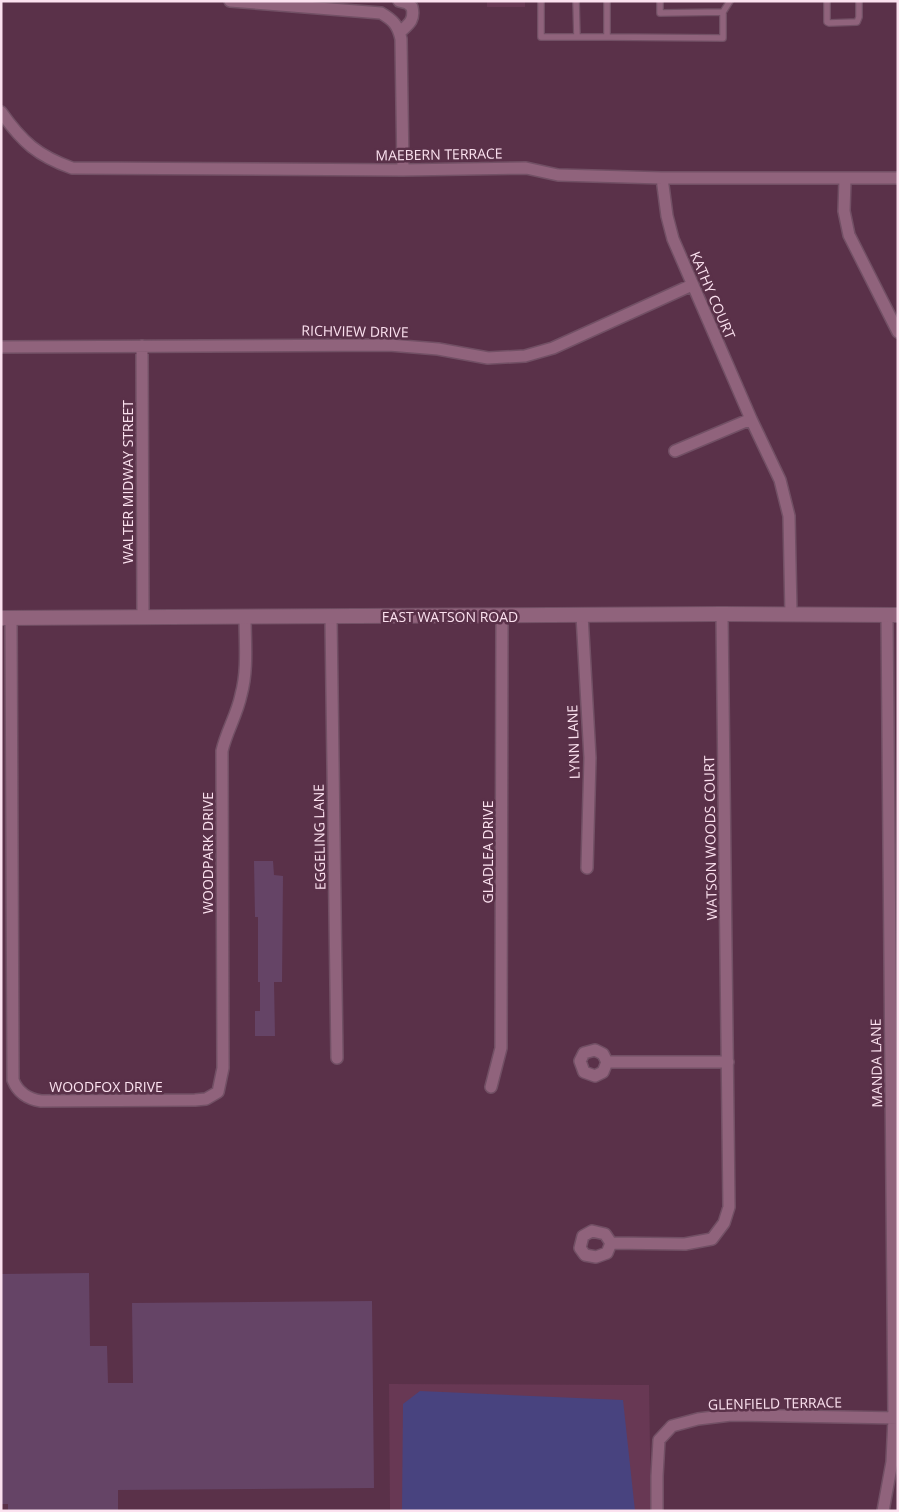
<svg xmlns="http://www.w3.org/2000/svg" width="899" height="1512" viewBox="0 0 899 1512" font-family="'Open Sans',sans-serif">
<style>
.built{fill:#683854}
.green{fill:#48437f}
.building{fill:#654466}
.lines{fill:none;stroke-linecap:round;stroke-linejoin:round}
.service-casing{stroke:#725065;stroke-width:8}
.minor-casing{stroke:#725065;stroke-width:14}
.tertiary-casing{stroke:#725065;stroke-width:16}
.service{stroke:#90637c;stroke-width:5.5}
.minor{stroke:#90637c;stroke-width:11}
.tertiary{stroke:#90637c;stroke-width:14}
.labels{text-anchor:middle;dominant-baseline:central;stroke-width:5;stroke-linejoin:round;paint-order:stroke}
.street-label{font-size:14px;fill:#fbe1ef;stroke:#5a3149}
</style>
<rect width="100%" height="100%" fill="#5a3149"/>
<path class="built" d="M 487,1 L 525,1 L 525,7 L 487,7 Z
M 389,1384 L 649,1385 L 651,1511 L 390,1511 Z"/>
<path class="green" d="M 420,1391 L 623,1400 L 635,1511 L 402,1511 L 403,1404 Z"/>
<path class="building" d="M 254,861 L 273,861 L 274,875 L 283,876 L 282,982 L 274,982 L 275,1036 L 255,1036 L 255,1011 L 260,1011 L 260,982 L 258,982 L 258,917 L 255,917 Z
M 89,1273 L 90,1346 L 107,1346 L 108,1383 L 133,1383 L 132,1303 L 372,1301 L 374,1488 L 118,1490 L 118,1511 L 8,1511 L 8,1504 L 1,1504 L 1,1274 Z"/>
<g class="lines">
<g class="service-casing">
<path id="service" d="M 541,1 L 541,37 L 607,37 L 607,1
M 576,1 L 577,37
M 827,1 L 827,22 L 829,23 L 857,22 L 859,17 L 859,1
M 723,12 L 730,1
M 607,37 L 723,38 L 723,12 L 660,13 L 660,1"/>
</g>
<g class="minor-casing">
<path id="minor" d="M 230,1 L 381,13 C 393,20 398,25 401,39 L 403,170
M 399,1 L 407,3 L 412,7 C 415,20 409,24 400,32
M 1,112 C 22,142 38,156 72,168 L 403,170 L 526,168 L 558,175 L 662,178 L 898,178
M 662,178 L 667,216 L 673,239 L 751,419 L 780,480 L 789,516 L 791,614
M 845,179 L 844,211 L 849,235 L 898,332
M 142,346 L 143,617
M 1,347 L 389,345 L 438,349 L 488,358 L 525,356 L 553,348 L 692,285
M 675,451 L 751,419
M 582,615 L 590,758 L 587,868
M 331,617 L 337,1058
M 11,618 L 13,1080 C 18,1093 28,1099 41,1101 L 195,1100 L 206,1099 L 218,1092 L 223,1068 L 222,751 C 226,732 237,715 241,695 C 248,670 245,642 245,617
M 607,1062 L 603,1072 L 595,1076 L 584,1072 L 580,1061 L 584,1053 L 595,1050 L 603,1054 L 607,1062 L 728,1062
M 491,1087 L 501,1048 L 502,616
M 611,1243 L 607,1253 L 596,1257 L 585,1255 L 580,1248 L 583,1236 L 592,1231 L 605,1234 L 611,1243 L 685,1244 L 712,1239 L 724,1223 L 729,1207 L 722,614
M 657,1511 L 657,1476 L 659,1440 L 672,1426 L 698,1419 L 731,1415 L 898,1418
M 883,1511 L 892,1462 L 894,1418 L 887,615"/>
</g>
<g class="tertiary-casing">
<path id="tertiary" d="M 1,618 L 722,614 L 898,615"/>
</g>
<use href="#service" class="service"/>
<use href="#minor" class="minor"/>
<use href="#tertiary" class="tertiary"/>
</g>
<g class="labels">
<g class="street-label">
<text transform="translate(439 154) rotate(-1)">MAEBERN TERRACE</text>
<text transform="translate(713 295) rotate(67)">KATHY COURT</text>
<text transform="translate(355 331) rotate(1)">RICHVIEW DRIVE</text>
<text transform="translate(127 482) rotate(-90)">WALTER MIDWAY STREET</text>
<text x="450" y="616">EAST WATSON ROAD</text>
<text transform="translate(573 742) rotate(-92)">LYNN LANE</text>
<text transform="translate(319 837) rotate(-91)">EGGELING LANE</text>
<text transform="translate(710 838) rotate(-91)">WATSON WOODS COURT</text>
<text transform="translate(487 852) rotate(-90)">GLADLEA DRIVE</text>
<text transform="translate(207 853) rotate(-90)">WOODPARK DRIVE</text>
<text transform="translate(876 1063) rotate(-91)">MANDA LANE</text>
<text x="106" y="1086">WOODFOX DRIVE</text>
<text transform="translate(775 1403) rotate(-1)">GLENFIELD TERRACE</text>
</g>
</g>
<rect width="899" height="1512" fill="none" stroke="#fbe1ef" stroke-width="5"/>
</svg>
